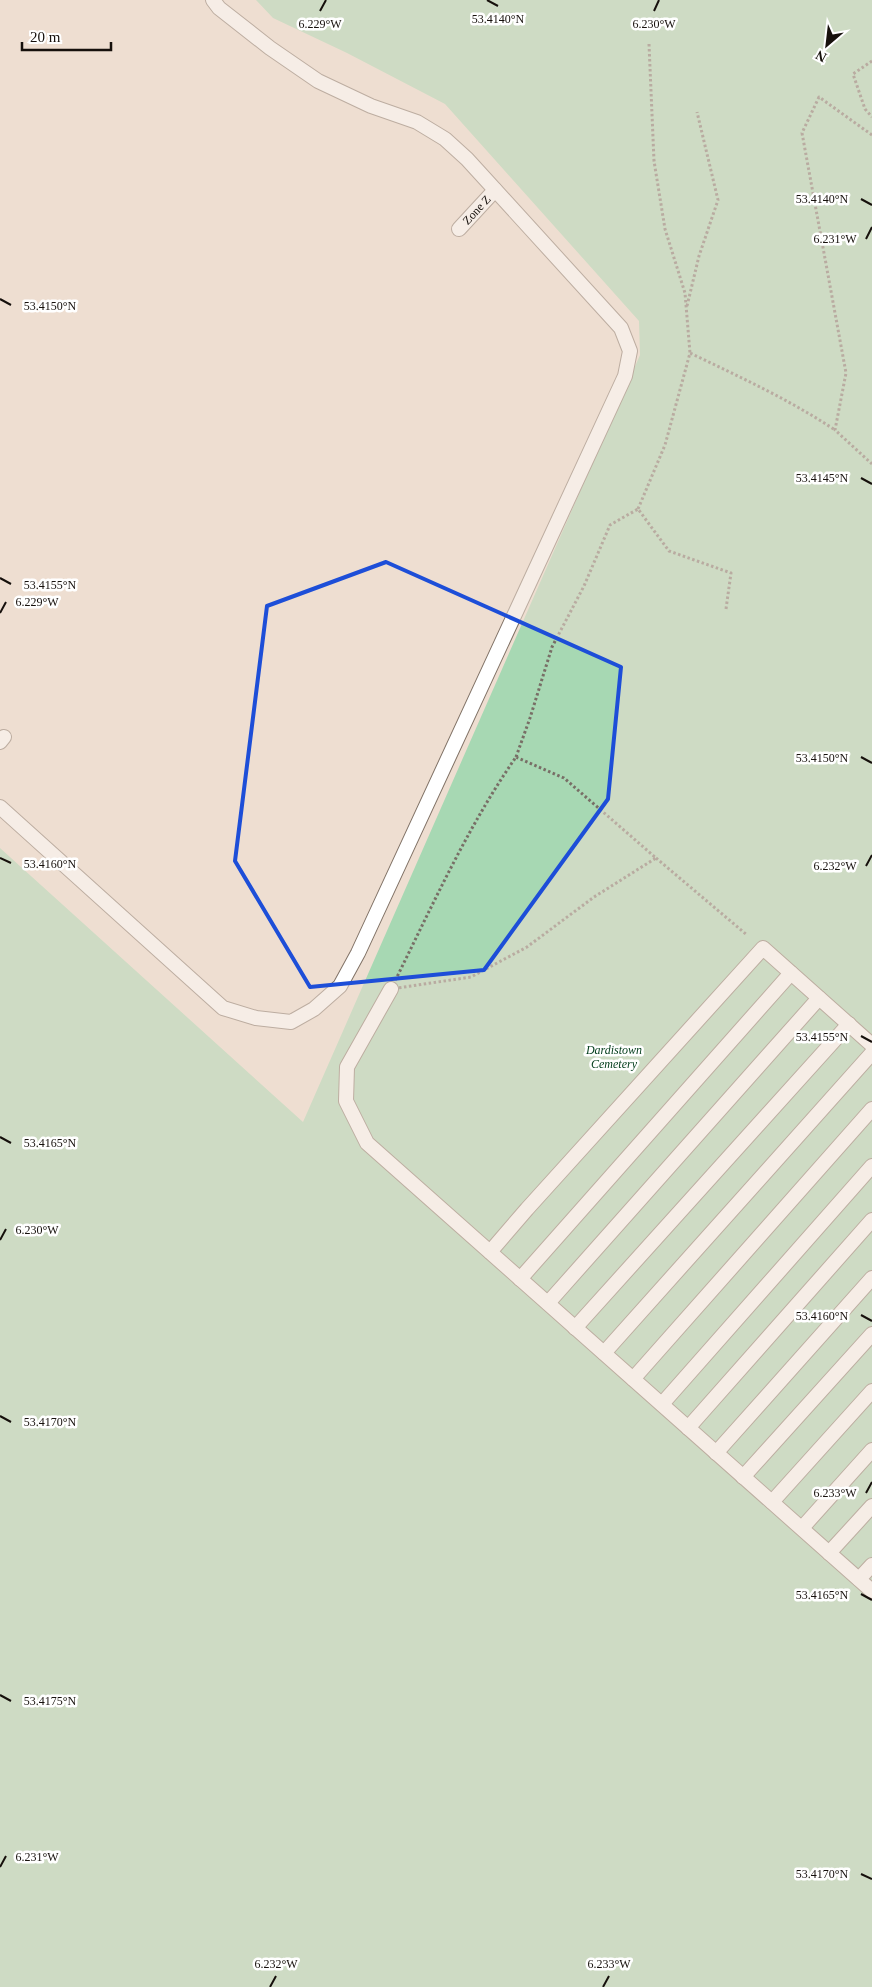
<svg xmlns="http://www.w3.org/2000/svg" width="872" height="1987" viewBox="0 0 872 1987" font-family="Georgia,serif">
<style>
.green{fill:#a7d8b3}
.lines{fill:none;stroke-linecap:round;stroke-linejoin:round}
.lane-casing{stroke:#807266;stroke-width:16}
.path{stroke:#786e66;stroke-width:3;stroke-dasharray:2.5 2.5;stroke-linecap:butt}
.lane{stroke:#fff;stroke-width:14}
.marked{fill:none;stroke:#1d4ed8;stroke-width:4;stroke-linejoin:round}
.ticks{fill:none;stroke:#16100c;stroke-width:2}
.labels{text-anchor:middle;dominant-baseline:central;stroke-width:5;stroke-linejoin:round;paint-order:stroke}
.street-label{font-size:12px;fill:#16100c;stroke:#fff}
.park-label{font-size:12px;font-style:italic;fill:#003c1a;stroke:#fff}
.ticks-label{font-size:12px;text-anchor:middle;fill:#16100c;stroke:#fff;stroke-width:5;stroke-linejoin:round;paint-order:stroke}
</style>
<rect width="100%" height="100%" fill="#eeded1"/>
<path class="green" d="M 256,0 L 872,0 L 872,1987 L 0,1987 L 0,848 L 303,1122 L 640,355 L 639,321 L 445,104 L 347,53 L 273,18 Z"/>
<g class="lines">
<g class="lane-casing">
<g id="lane">
<path id="s1" d="M 459,229 L 495,190"/>
<path d="M 0,742 L 4,737"/>
<path d="M 0,807 L 223,1008 L 256,1018 L 291,1022 L 314,1009 L 340,986 L 358,953 L 625,376 L 630,351 L 621,328 L 467,159 L 445,139 L 417,122 L 371,106 L 318,81 L 270,48 L 219,8 L 213,0"/>
<path d="M 391,989 L 347,1067 L 346,1101 L 367,1143 L 872,1591"/>
<path d="M 490,1252 L 527,1209 L 763,948 L 872,1045"/>
<path d="M 520,1279 L 791,973"/>
<path d="M 548,1303 L 819,998"/>
<path d="M 575,1328 L 849,1024"/>
<path d="M 604,1353 L 872,1053"/>
<path d="M 633,1379 L 872,1109"/>
<path d="M 662,1404 L 872,1166"/>
<path d="M 688,1428 L 872,1220"/>
<path d="M 716,1453 L 872,1278"/>
<path d="M 743,1477 L 872,1334"/>
<path d="M 772,1502 L 872,1391"/>
<path d="M 802,1528 L 872,1450"/>
<path d="M 829,1553 L 872,1506"/>
<path d="M 859,1579 L 872,1565"/>
</g>
</g>
<path class="path" d="M 649,44 L 654,161 L 665,229 L 685,293 L 690,353
M 872,61 L 853,74 L 865,109 L 872,117
M 872,135 L 819,97 L 802,133 L 846,373 L 835,430 L 872,464
M 687,306 L 699,256 L 718,200 L 697,112
M 638,509 L 665,445 L 690,353 C 740,377 790,400 835,430
M 516,757 L 564,778 L 656,858 L 594,897 L 527,947 L 471,977 L 391,989 C 430,911 466,829 516,757 Z
M 516,757 L 530,718 L 552,647 L 584,586 L 610,525 L 638,509 L 669,551 L 731,573 L 726,609
M 656,858 L 747,935"/>
<use href="#lane" class="lane"/>
</g>
<path d="M0 0H872V1987H0ZM 386,562 L 621,667 L 608,799 L 484,970 L 310,987 L 235,861 L 267,606 Z" fill="#eeded1" fill-opacity=".55" fill-rule="evenodd"/>
<path class="marked" d="M 386,562 L 621,667 L 608,799 L 484,970 L 310,987 L 235,861 L 267,606 Z"/>
<path class="ticks" d="M 487,0 L 498,6M 320,11 L 326,0M 654,11 L 659,0M 861,199 L 872,205M 866,239 L 872,227M 0,299 L 11,305M 861,478 L 872,484M 0,578 L 11,584M 0,613 L 6,602M 861,757 L 872,763M 0,858 L 11,863M 866,866 L 872,855M 861,1036 L 872,1042M 0,1137 L 11,1143M 0,1240 L 6,1229M 861,1315 L 872,1321M 0,1416 L 11,1422M 866,1493 L 872,1482M 861,1594 L 872,1600M 0,1695 L 11,1701M 0,1867 L 6,1856M 861,1874 L 872,1879M 270,1987 L 276,1976M 603,1987 L 609,1976"/>
<g class="labels">
<g class="street-label">
<text stroke="none"><textPath href="#s1" startOffset="26">Zone Z</textPath></text>
</g>
<g class="park-label">
<text x="614" y="1050">Dardistown<tspan x="614" dy="14">Cemetery</tspan></text>
</g>
</g>
<g class="ticks-label">
<text x="498" y="23">53.4140°N</text>
<text x="320" y="28">6.229°W</text>
<text x="654" y="28">6.230°W</text>
<text x="822" y="203">53.4140°N</text>
<text x="835" y="243">6.231°W</text>
<text x="50" y="310">53.4150°N</text>
<text x="822" y="482">53.4145°N</text>
<text x="50" y="589">53.4155°N</text>
<text x="37" y="606">6.229°W</text>
<text x="822" y="762">53.4150°N</text>
<text x="50" y="868">53.4160°N</text>
<text x="835" y="870">6.232°W</text>
<text x="822" y="1041">53.4155°N</text>
<text x="50" y="1147">53.4165°N</text>
<text x="37" y="1234">6.230°W</text>
<text x="822" y="1320">53.4160°N</text>
<text x="50" y="1426">53.4170°N</text>
<text x="835" y="1497">6.233°W</text>
<text x="822" y="1599">53.4165°N</text>
<text x="50" y="1705">53.4175°N</text>
<text x="37" y="1861">6.231°W</text>
<text x="822" y="1878">53.4170°N</text>
<text x="276" y="1968">6.232°W</text>
<text x="609" y="1968">6.233°W</text>
</g>
<g transform="translate(827 45) rotate(208)" stroke="#ffffff" stroke-width="4" paint-order="stroke">
<path d="M0-4L9 19L0 12L-9 19Z" fill="#16100c"/>
<text y="-8" font-size="14" font-weight="bold" text-anchor="middle" fill="#16100c">N</text>
</g>
<path d="M22 42v8h89v-8" fill="none" stroke="#16100c" stroke-width="2.5"/>
<text x="30" y="42" font-size="15" fill="#16100c" stroke="#ffffff" stroke-width="4" paint-order="stroke">20 m</text>
</svg>
